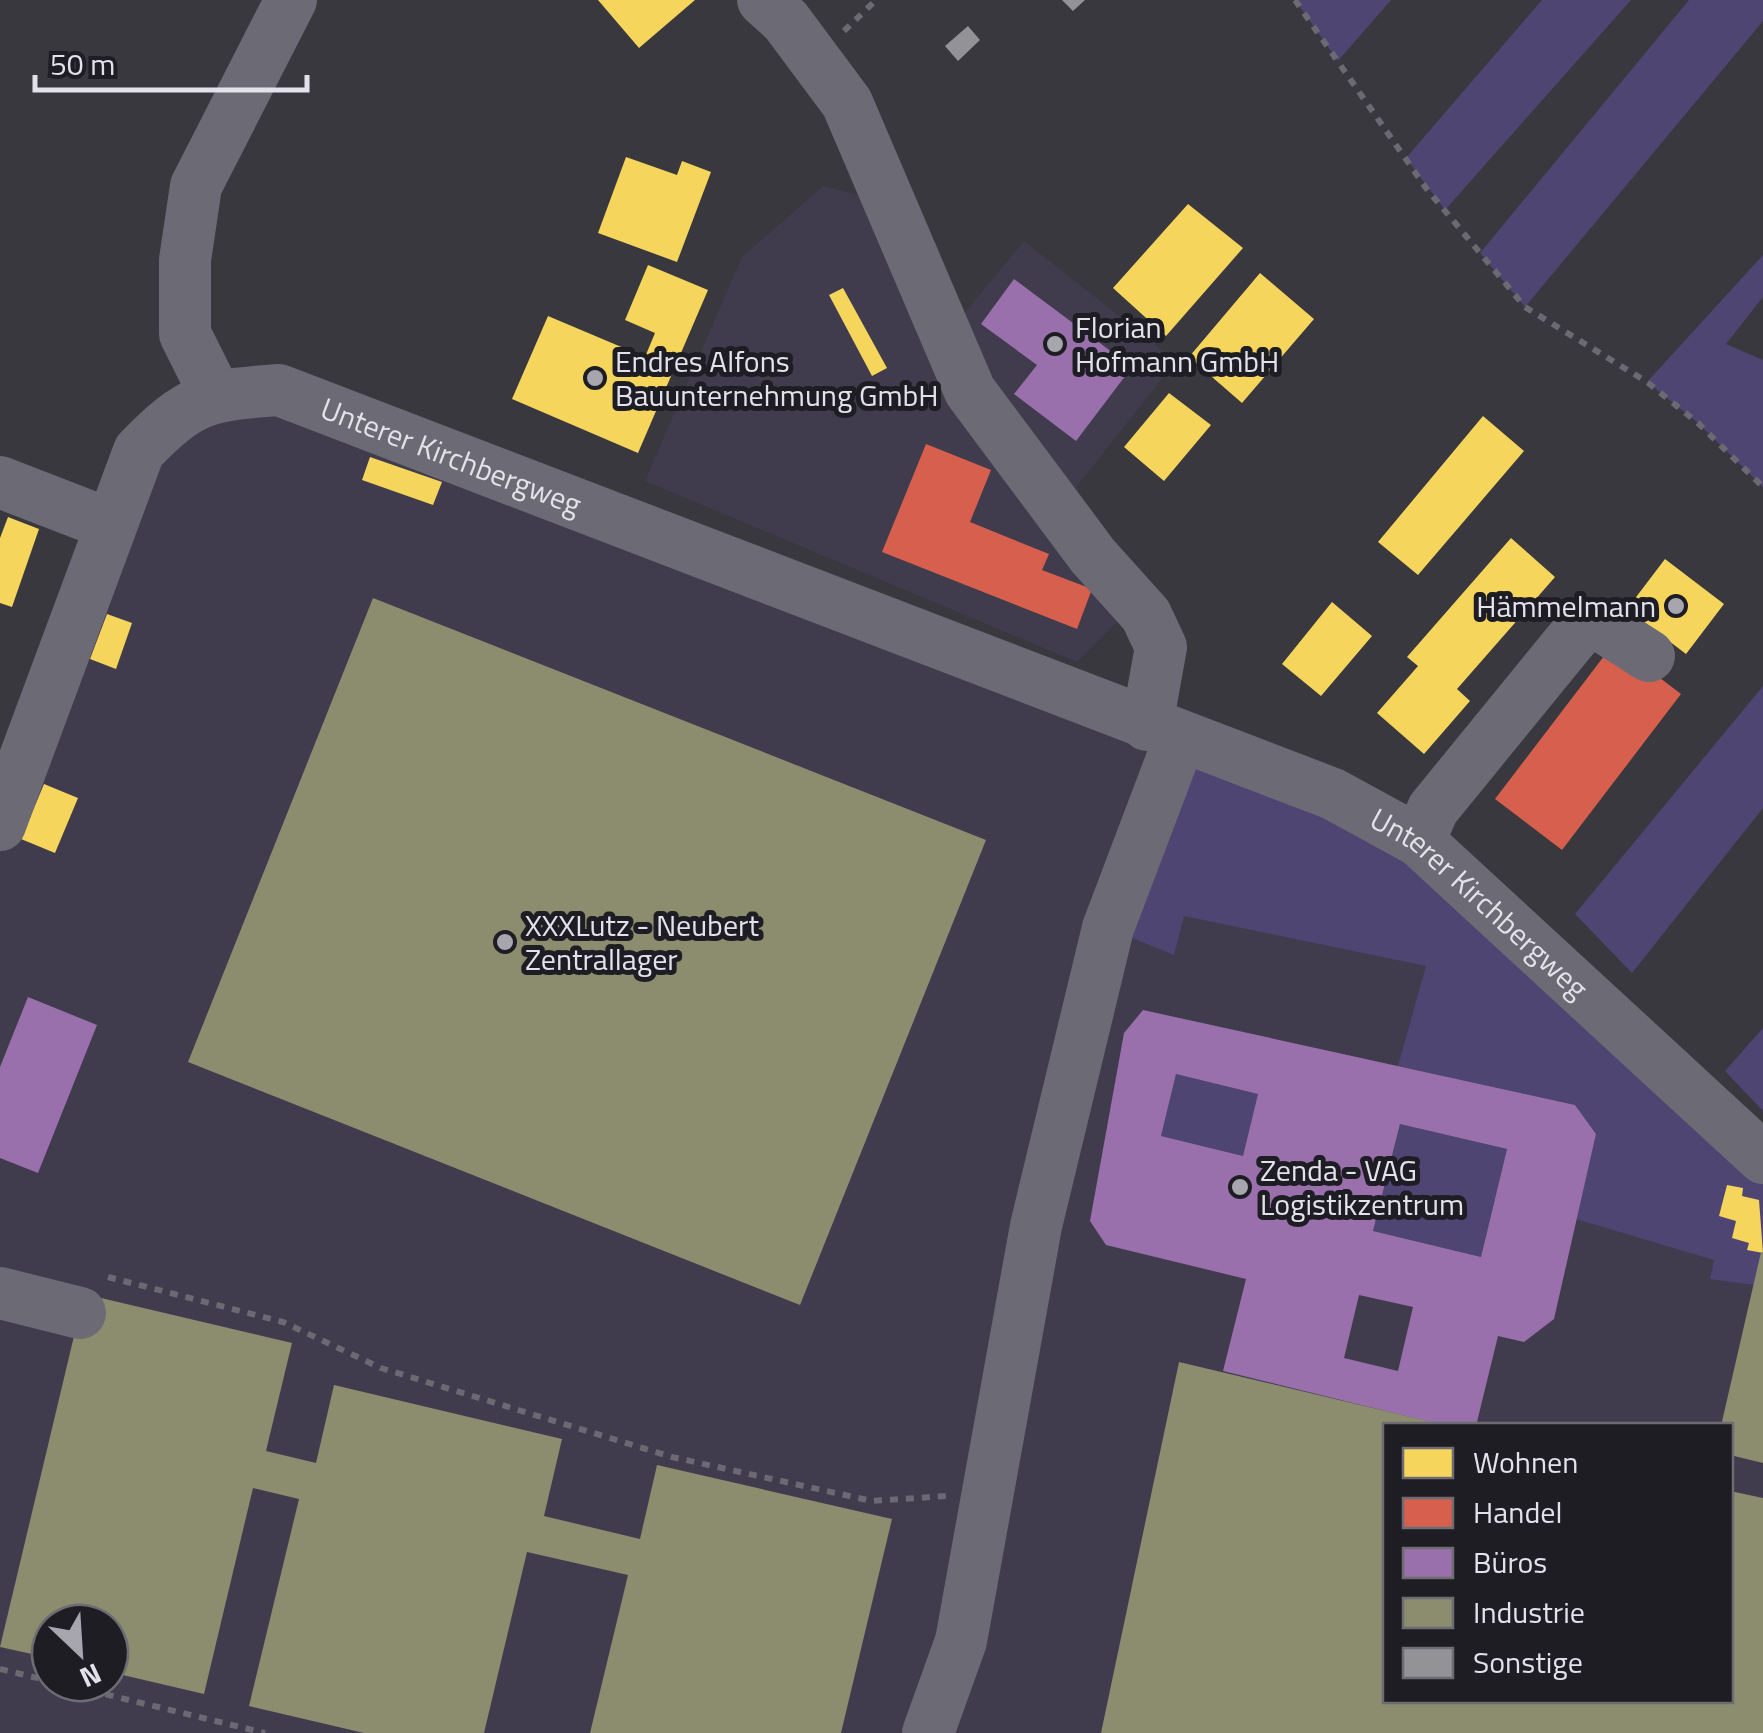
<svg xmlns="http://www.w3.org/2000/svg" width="1763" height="1733" viewBox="0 0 1763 1733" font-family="'Titillium Web',sans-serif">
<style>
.built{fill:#403c4e;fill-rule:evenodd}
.green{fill:#4e4573}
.homes{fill:#f6d55c}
.shops{fill:#d6604d}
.offices{fill:#9970ab;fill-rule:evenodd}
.industry{fill:#8c8c6e}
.building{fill:#929297}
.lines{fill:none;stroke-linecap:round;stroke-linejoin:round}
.path{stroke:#6b6972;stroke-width:6;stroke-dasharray:8 8;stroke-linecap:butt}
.minor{stroke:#6c6a74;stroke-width:52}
.poi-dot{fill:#a7a6ae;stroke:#1e1d23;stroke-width:4}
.labels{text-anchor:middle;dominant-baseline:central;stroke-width:10;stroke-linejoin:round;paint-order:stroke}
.poi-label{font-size:30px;fill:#e3e2eb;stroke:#1e1d23;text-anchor:start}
.street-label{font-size:30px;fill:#e3e2eb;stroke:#1e1d23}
</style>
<rect width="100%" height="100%" fill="#38383e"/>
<path class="built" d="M 823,186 L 918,210 L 963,315 L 1024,241 L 1176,361 L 1077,486 L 1118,621 L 1077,662 L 645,481 L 742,257 Z
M 215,394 L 1333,794 L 1763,1158 L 1763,1733 L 0,1733 L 0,825 L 111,525 ZM 1386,1426 L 1730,1426 L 1730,1700 L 1386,1700 ZM 50,1623 L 110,1623 L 110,1683 L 50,1683 Z"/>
<path class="green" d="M 1295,0 L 1391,0 L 1338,61 Z
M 1542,0 L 1631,0 L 1445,210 L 1406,158 Z
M 1689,0 L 1763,0 L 1763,21 L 1525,307 L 1480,253 Z
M 1763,255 L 1763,297 L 1726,344 L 1763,360 L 1763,487 L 1698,423 L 1647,382 Z
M 1763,686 L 1763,808 L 1632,973 L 1575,914 Z
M 1180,738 L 1333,794 L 1763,1158 L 1763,1257 L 1754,1285 L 1710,1279 L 1714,1260 L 1576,1219 L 1596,1134 L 1575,1105 L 1398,1066 L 1426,966 L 1184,916 L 1174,955 L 1108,928 Z
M 1763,1028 L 1763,1111 L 1725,1071 Z
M 1176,1074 L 1258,1094 L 1243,1156 L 1161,1136 Z
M 1400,1124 L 1507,1149 L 1481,1257 L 1373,1231 Z"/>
<path class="homes" d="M 598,0 L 695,0 L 639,48 Z
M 626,157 L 677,175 L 682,161 L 711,172 L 677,262 L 598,233 Z
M 1188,204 L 1243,248 L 1166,336 L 1113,288 Z
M 648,265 L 708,290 L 638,453 L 512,399 L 548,316 L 645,357 L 655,333 L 625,320 Z
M 1260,273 L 1314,319 L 1242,403 L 1189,357 Z
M 843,288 L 887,368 L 872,376 L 829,295 Z
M 1169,393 L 1211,425 L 1164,481 L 1124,447 Z
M 1483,416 L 1524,451 L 1418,575 L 1378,542 Z
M 370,457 L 442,482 L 433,505 L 362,480 Z
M 8,517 L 39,529 L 12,607 L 0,603 L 0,538 Z
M 1511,538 L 1555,577 L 1457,689 L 1470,701 L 1424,754 L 1377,713 L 1418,666 L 1407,657 Z
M 1665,559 L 1724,604 L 1686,654 L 1627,609 Z
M 1332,602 L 1372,636 L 1321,696 L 1282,664 Z
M 107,614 L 132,623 L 116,669 L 90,659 Z
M 44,784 L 78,798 L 55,853 L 21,839 Z
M 1727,1185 L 1743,1188 L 1742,1196 L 1759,1200 L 1763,1253 L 1747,1250 L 1749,1243 L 1732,1238 L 1736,1221 L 1719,1216 Z"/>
<path class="shops" d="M 926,444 L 991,470 L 970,522 L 1049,554 L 1042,570 L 1092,589 L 1077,629 L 882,552 Z
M 1614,643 L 1681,694 L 1562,850 L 1495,799 Z"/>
<path class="offices" d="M 1014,279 L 1132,367 L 1076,441 L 1014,394 L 1037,365 L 981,324 Z
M 28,997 L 97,1025 L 38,1173 L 0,1158 L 0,1067 Z
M 1143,1010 L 1575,1105 L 1596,1134 L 1554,1319 L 1524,1342 L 1498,1336 L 1476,1426 L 1446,1426 L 1223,1371 L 1246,1279 L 1106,1245 L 1090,1221 L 1124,1033 ZM 1176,1074 L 1258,1094 L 1243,1156 L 1161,1136 ZM 1400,1124 L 1507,1149 L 1481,1257 L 1373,1231 ZM 1359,1295 L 1413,1307 L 1398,1371 L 1344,1358 Z"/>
<path class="industry" d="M 373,598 L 986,840 L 800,1305 L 188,1062 Z
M 1761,1252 L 1763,1252 L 1763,1463 L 1730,1455 L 1730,1426 L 1721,1426 Z
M 84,1294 L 292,1343 L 266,1451 L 316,1463 L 334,1385 L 562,1439 L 544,1516 L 640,1539 L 657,1465 L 892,1519 L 841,1733 L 590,1733 L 628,1575 L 527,1552 L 484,1733 L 364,1733 L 249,1706 L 299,1499 L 253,1488 L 204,1694 L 110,1672 L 110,1623 L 50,1623 L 50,1658 L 0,1647 Z
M 1179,1362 L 1440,1424 L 1386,1426 L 1386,1700 L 1730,1700 L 1730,1491 L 1763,1498 L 1763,1733 L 1101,1733 Z"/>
<path class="building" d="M 1062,0 L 1085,0 L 1073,11 Z
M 968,26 L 980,40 L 958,61 L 945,46 Z"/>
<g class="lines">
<path class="path" d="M 1295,0 L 1426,188 L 1525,307 L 1647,382 L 1698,423 L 1763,487
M 844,31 L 876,0
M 108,1277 L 283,1322 L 381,1368 L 672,1457 L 872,1501 L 946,1496
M 0,1669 L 50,1681
M 59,1683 L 265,1733"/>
<g class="minor">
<path d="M 763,0 L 786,21 L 847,103 L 970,391 L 1093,556 L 1146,615 L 1161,647 L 1147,725"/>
<path d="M 215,394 L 185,334 L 185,260 L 196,186 L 291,0"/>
<path d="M 0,482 L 111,525"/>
<path id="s1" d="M 0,825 L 139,451 C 190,398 207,395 279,390 L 1333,794 L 1419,841 L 1763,1158"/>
<path d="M 1419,841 L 1433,809 L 1579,630 L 1599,624 L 1649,656"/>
<path d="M 0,1293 L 80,1313"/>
<path d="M 928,1733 L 961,1641 L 1036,1226 L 1108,928 L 1180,738"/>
</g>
</g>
<g class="poi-dot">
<circle cx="1055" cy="344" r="10"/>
<circle cx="595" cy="378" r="10"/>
<circle cx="1676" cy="606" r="10"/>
<circle cx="505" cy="942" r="10"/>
<circle cx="1240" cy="1187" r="10"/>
</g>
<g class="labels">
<g class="poi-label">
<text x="1075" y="327">Florian<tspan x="1075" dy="34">Hofmann GmbH</tspan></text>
<text x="615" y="361">Endres Alfons<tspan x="615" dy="34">Bauunternehmung GmbH</tspan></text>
<text x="1656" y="606" text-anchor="end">Hämmelmann</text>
<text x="525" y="925">XXXLutz - Neubert<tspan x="525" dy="34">Zentrallager</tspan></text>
<text x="1260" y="1170">Zenda - VAG<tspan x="1260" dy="34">Logistikzentrum</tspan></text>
</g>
<g class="street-label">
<text stroke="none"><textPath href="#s1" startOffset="742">Unterer Kirchbergweg</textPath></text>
<text stroke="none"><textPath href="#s1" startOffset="1870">Unterer Kirchbergweg</textPath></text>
</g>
</g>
<rect x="1383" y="1423" width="350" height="280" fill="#1e1d23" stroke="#6d6c73" stroke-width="2.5"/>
<rect x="1403" y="1448" width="50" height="30" fill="#f6d55c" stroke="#6d6c73" stroke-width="2.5"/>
<text x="1473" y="1473" font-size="30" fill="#e3e2eb">Wohnen</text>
<rect x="1403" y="1498" width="50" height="30" fill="#d6604d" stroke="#6d6c73" stroke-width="2.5"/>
<text x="1473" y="1523" font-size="30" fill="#e3e2eb">Handel</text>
<rect x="1403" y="1548" width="50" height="30" fill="#9970ab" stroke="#6d6c73" stroke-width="2.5"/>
<text x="1473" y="1573" font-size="30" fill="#e3e2eb">Büros</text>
<rect x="1403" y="1598" width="50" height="30" fill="#8c8c6e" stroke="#6d6c73" stroke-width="2.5"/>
<text x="1473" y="1623" font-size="30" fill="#e3e2eb">Industrie</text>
<rect x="1403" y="1648" width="50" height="30" fill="#929297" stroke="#6d6c73" stroke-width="2.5"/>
<text x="1473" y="1673" font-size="30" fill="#e3e2eb">Sonstige</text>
<g transform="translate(80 1653) rotate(155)"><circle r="48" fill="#1e1d23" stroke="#6d6c73" stroke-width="2.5"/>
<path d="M0-8L18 38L0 25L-18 38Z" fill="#a7a6ae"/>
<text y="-15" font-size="28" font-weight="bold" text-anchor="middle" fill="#e3e2eb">N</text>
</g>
<path d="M35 75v15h272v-15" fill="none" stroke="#e3e2eb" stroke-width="5"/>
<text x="50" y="75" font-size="30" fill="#e3e2eb" stroke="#1e1d23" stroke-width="8" paint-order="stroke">50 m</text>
</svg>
